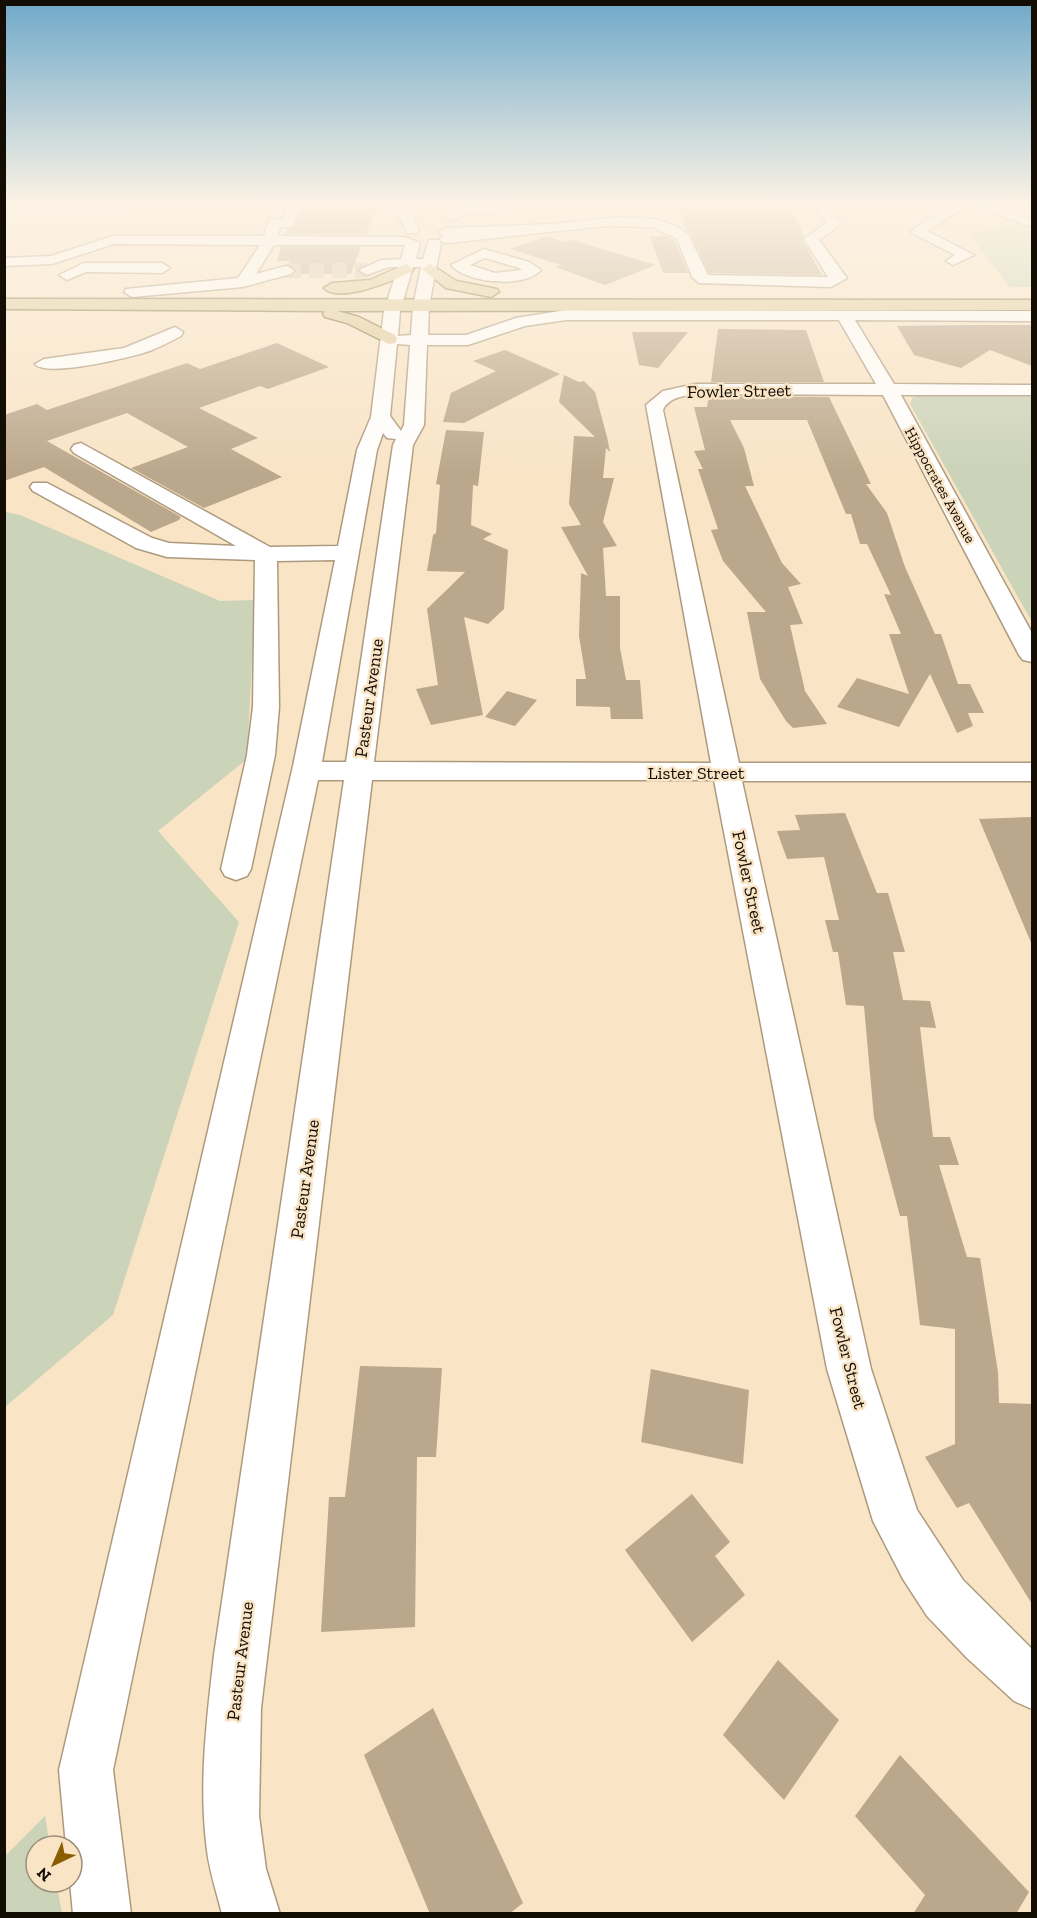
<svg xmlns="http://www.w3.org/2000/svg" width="1037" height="1918" viewBox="0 0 1037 1918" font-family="'Zilla Slab',serif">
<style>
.green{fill:#cbd3b8}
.building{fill:#bba78b}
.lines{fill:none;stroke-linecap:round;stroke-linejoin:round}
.minor-tunnel{stroke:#d6c4a9;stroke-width:15;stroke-dasharray:15 8;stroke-linecap:butt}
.minor-casing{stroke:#ad9a7e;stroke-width:3}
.major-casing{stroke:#89743b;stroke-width:3}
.minor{fill:#fff;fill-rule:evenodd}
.major{fill:#dfcd9b;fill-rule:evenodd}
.labels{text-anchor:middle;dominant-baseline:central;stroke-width:5;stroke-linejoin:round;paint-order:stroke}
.far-street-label{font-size:15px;fill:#130d04;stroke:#f9e4c6}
.street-label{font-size:18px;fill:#130d04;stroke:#f9e4c6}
</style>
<rect width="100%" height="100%" fill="#f9e4c6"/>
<path class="green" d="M 1016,224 L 1032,229 L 1032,287 L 1010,287 L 968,233 Z
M 928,394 L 1032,394 L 1032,622 L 910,404 L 913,397 Z
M 5,512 L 20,515 L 220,601 L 255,600 L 247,759 L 158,831 L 239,922 L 113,1315 L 5,1407 Z
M 45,1816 L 50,1846 L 36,1846 L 36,1882 L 56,1882 L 62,1913 L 5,1913 L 5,1856 Z"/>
<path class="building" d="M 304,205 L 378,205 L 366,234 L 285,234 L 287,229 L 295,227 Z
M 679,205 L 789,205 L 804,236 L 802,240 L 822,275 L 709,273 L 690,233 L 686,230 Z
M 547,236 L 565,242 L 572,240 L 656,265 L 605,285 L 555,267 L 561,265 L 510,249 Z
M 650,236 L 666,236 L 675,241 L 688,273 L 663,273 Z
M 281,247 L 361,247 L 351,274 L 294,274 L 296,271 L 288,264 L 290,261 L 277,261 Z
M 973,325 L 1032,325 L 1032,366 L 990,350 L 961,368 L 914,355 L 897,326 Z
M 718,329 L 806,330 L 824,382 L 711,382 Z
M 632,332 L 688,332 L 658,368 L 639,365 Z
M 277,343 L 329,367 L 268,389 L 260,386 L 199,408 L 258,438 L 231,449 L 282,477 L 204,508 L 131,468 L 188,447 L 127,413 L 47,441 L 181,517 L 179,520 L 151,532 L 44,467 L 4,481 L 4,415 L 37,404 L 47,410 L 187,363 L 200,369 Z
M 505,350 L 560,374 L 464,423 L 443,422 L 451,393 L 496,371 L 473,361 Z
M 564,375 L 579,382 L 584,381 L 595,392 L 607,437 L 610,452 L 606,448 L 603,478 L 614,478 L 603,522 L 617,546 L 603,548 L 606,596 L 620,596 L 620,648 L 626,680 L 640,680 L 643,719 L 611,719 L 610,707 L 576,706 L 576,679 L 586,679 L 579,636 L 581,573 L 588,576 L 561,527 L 581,525 L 569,504 L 574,436 L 595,437 L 559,402 Z
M 709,396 L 829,397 L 871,484 L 866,484 L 887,513 L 905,567 L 935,634 L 941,634 L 958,684 L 970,684 L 984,713 L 968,713 L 973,726 L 957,733 L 930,674 L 899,727 L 837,707 L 857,678 L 909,694 L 889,634 L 901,634 L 884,594 L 891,595 L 867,544 L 860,544 L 851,514 L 846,514 L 807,420 L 730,420 L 744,448 L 754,486 L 745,486 L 782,563 L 801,584 L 788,587 L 803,624 L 790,625 L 805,691 L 827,724 L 793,728 L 786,721 L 760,679 L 747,612 L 766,612 L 723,561 L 711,530 L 718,529 L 698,469 L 703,469 L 694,451 L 705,450 L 694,407 L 707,407 Z
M 446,430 L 484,432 L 478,486 L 473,485 L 471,525 L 492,534 L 483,539 L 508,550 L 504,609 L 488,624 L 464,617 L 483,715 L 431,725 L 416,689 L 438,685 L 427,609 L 465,572 L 427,571 L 433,535 L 436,533 L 440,485 L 436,484 Z
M 507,691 L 537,700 L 515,726 L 485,717 Z
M 845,813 L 877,893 L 888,893 L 905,952 L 893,952 L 903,1000 L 930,1001 L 936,1028 L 920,1027 L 933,1137 L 950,1137 L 959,1165 L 939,1165 L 967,1257 L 980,1258 L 998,1372 L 999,1403 L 1032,1404 L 1032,1604 L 969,1503 L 957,1508 L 925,1457 L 955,1444 L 955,1329 L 920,1325 L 907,1216 L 900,1216 L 874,1118 L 864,1006 L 846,1005 L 838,952 L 833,952 L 825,920 L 839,920 L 824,857 L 787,859 L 777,831 L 800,830 L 795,815 Z
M 1032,817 L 1032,945 L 979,819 Z
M 360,1366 L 442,1368 L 436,1457 L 417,1457 L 415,1627 L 321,1632 L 329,1497 L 345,1497 Z
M 651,1369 L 749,1390 L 743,1464 L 641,1442 Z
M 692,1494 L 730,1542 L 715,1556 L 745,1595 L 692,1642 L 625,1550 Z
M 778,1660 L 839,1720 L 784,1800 L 723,1735 Z
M 433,1708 L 523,1903 L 509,1914 L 430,1914 L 364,1755 Z
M 900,1755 L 1029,1892 L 1016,1914 L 913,1914 L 925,1895 L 855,1816 Z"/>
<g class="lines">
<path class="minor-tunnel" d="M 286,271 L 367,270"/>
<g class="minor-casing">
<path id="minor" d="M 4,205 L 134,205 L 135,206 L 128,210 L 4,210 Z
M 288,205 L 302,205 L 293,226 L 280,227 L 278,236 L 405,237 L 420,243 L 416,259 L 423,259 L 429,240 L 439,240 L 441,243 L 429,306 L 428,335 L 466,335 L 516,318 L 566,310 L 1032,311 L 1032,321 L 855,320 L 894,384 L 1032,385 L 1032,395 L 901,395 L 1032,633 L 1032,662 L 1023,660 L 1019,655 L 883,395 L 701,394 C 688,395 669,396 663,410 L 739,763 L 1032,763 L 1032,781 L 742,781 L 871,1369 L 917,1510 L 963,1580 L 1032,1649 L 1032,1709 L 1014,1701 L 967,1658 L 927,1616 L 903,1579 L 873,1521 L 827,1369 L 714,780 L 372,780 L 261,1708 L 259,1816 L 266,1869 L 280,1914 L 222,1914 C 216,1890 208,1867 206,1842 C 199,1780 207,1717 214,1655 L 344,780 L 318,780 L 113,1770 L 131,1914 L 73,1914 L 70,1882 L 72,1846 L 66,1846 L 59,1770 L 293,766 L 335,560 L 277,561 L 279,707 L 275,755 L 251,869 L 247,876 L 236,880 L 225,876 L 221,869 L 247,755 L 253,707 L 255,560 L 167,557 L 136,548 L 33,491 L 30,487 L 33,483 L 47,483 L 152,538 L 169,543 L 236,546 L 74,453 L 71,449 L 74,445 L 81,443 L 270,547 L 338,546 L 357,450 L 371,417 L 384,311 L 398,267 L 388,267 L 367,275 L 359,270 L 381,260 L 401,259 L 405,245 L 274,245 L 256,274 L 286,266 L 291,268 L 294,271 L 291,274 L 243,287 L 132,297 L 124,292 L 126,289 L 238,278 L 260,245 L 114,244 L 52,264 L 4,266 L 4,258 L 51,256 L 113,236 L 264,236 L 269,220 L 283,219 ZM 413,267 L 421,267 L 413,306 L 411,335 L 398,336 L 400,311 ZM 566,320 L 839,320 L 876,384 L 695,384 L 663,391 L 646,405 L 711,763 L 374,762 L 413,445 L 424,425 L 427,345 L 468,345 L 525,326 ZM 397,344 L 410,345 L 404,425 L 401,431 L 390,416 ZM 383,433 L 387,438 L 396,439 L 393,445 L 346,762 L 322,762 L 377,450 Z
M 394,205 L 408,205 L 419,230 L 417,233 L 407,233 Z
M 481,205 L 521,205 L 514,209 L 461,216 L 454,220 L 449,219 L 445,213 L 452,209 Z
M 814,205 L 828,205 L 841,224 L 819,240 L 847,278 L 831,287 L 699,283 L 692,277 L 677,239 L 652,227 L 604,226 L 447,243 L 442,242 L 440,239 L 443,236 L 439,232 L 446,228 L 554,224 L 621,217 L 655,219 L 675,226 L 688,234 L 708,275 L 828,277 L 804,239 L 826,223 Z
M 947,205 L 968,205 L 927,231 L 974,255 L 953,265 L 946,261 L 955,255 L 910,232 Z
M 970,205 L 991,205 L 1032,219 L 1032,227 Z
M 484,249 L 529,262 L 541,270 C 524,289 466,283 451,265 ZM 485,258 L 519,268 L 522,270 L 495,273 L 470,265 Z
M 84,263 L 162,263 L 170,268 L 162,273 L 86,272 L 67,280 L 59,275 Z
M 175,327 L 183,332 L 181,336 C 171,341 162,346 152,350 C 135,357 45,378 35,364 L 44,359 L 124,348 Z"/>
</g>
<g class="major-casing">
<path id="major" d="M 406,264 L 414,269 L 411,272 C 395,280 339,304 324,288 L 332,283 L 370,280 Z
M 430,264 L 456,281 L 497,289 L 499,292 L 491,297 L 446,288 L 422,269 Z
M 4,299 L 1032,300 L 1032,310 L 337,311 L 359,317 L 395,335 L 397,339 L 395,343 L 389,344 L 347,323 L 325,317 L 323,314 L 325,311 L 4,309 Z"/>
</g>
<use href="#minor" class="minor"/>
<use href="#major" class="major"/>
</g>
<linearGradient id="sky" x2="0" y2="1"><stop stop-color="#6fa9c9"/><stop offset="0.43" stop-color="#fcf3e5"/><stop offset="1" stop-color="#fcf3e5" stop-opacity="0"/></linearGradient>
<rect width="1037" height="474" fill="url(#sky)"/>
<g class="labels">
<g class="far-street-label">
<text transform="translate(940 485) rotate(61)">Hippocrates Avenue</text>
</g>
<g class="street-label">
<text transform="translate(739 391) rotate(-1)">Fowler Street</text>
<text transform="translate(369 698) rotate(-82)">Pasteur Avenue</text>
<text x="696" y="773">Lister Street</text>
<text transform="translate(749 882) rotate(78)">Fowler Street</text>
<text transform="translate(305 1179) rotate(-82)">Pasteur Avenue</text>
<text transform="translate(848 1358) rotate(76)">Fowler Street</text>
<text transform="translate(240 1661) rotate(-83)">Pasteur Avenue</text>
</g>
</g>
<rect width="1037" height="1918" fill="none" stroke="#130d04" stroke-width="12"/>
<g transform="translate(54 1864) rotate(224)"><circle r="28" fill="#f9e4c6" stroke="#9d8e78" stroke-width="1.5"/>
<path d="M0-4.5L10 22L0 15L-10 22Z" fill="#8a5d00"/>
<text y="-9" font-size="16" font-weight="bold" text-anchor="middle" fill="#130d04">N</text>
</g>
</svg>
